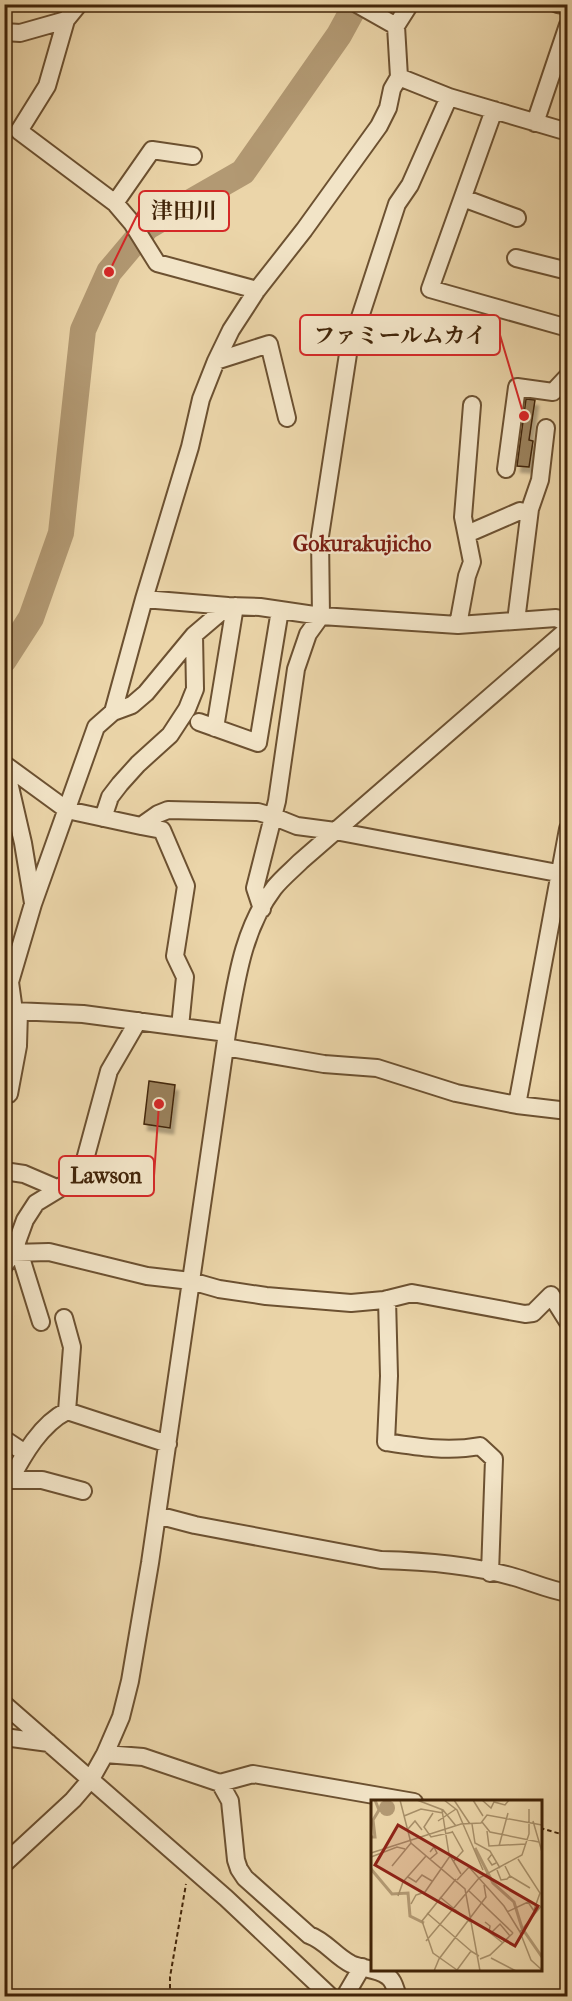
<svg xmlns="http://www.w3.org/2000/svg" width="572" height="2001" viewBox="0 0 572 2001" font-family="'IM FELL French Canon','Noto Serif JP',serif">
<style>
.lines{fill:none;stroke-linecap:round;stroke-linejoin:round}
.river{stroke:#b29973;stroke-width:26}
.building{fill:#9a815c;stroke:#422509;stroke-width:1.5;filter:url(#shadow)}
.minor-casing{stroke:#6c5131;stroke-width:20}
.path{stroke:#422509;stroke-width:2;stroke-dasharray:4.5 3;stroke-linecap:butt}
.minor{stroke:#f2e4c7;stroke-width:16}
.labels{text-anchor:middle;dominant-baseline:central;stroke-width:5;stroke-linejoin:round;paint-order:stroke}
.neighbourhood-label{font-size:22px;font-weight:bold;fill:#7a1f14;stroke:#f2e4c7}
.inset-river{fill:none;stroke:#b29973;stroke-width:3}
.inset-road{fill:none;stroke:#a78f69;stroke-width:1.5}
.view{fill:#8f2418;fill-opacity:0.15;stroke:#8f2418;stroke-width:3}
.inset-edge{fill:none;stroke:#422509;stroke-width:3}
.leader{fill:none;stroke:#d62828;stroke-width:2}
.callout-dot{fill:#d62828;stroke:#f2e4c7;stroke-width:2}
.callout{fill:#f2e4c7;stroke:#d62828;stroke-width:2}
.callout-label{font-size:22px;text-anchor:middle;font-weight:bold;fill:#422509}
</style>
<defs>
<filter id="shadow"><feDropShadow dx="3.5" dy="6" stdDeviation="1.5" flood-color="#0004"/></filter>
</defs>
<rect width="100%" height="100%" fill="#ebd5a9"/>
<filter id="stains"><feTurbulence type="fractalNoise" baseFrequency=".00333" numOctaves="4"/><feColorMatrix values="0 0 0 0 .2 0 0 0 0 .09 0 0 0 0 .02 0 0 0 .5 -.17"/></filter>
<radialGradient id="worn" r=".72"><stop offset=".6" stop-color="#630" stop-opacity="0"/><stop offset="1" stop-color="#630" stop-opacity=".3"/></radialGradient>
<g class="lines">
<path class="river" d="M 4,660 L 31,618 L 61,533 L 83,330 L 109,272 L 147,227 L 243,172 L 339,35 L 356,4"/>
</g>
<path class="building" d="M 526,399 L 535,400 L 529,440 L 533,441 L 529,467 L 517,466 Z
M 149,1081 L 175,1085 L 170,1128 L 144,1124 Z"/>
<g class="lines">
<g class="minor-casing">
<path id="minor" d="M 79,4 L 66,20 L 47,86 L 19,131 L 115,203 L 132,223 L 157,263 L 257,290
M 357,4 L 396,26
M 557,4 L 568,6
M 4,32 L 20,33 L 66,20
M 399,77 L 449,97 L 568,132
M 494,110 L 430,289 L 568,328
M 535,123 L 568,25
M 463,198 L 517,218
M 115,203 L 152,150 L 193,156
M 516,258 L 568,271
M 216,361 L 269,344 L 287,418
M 506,469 L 517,387 L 553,392 L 568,376
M 467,534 L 520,511
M 144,599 L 228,606
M 516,621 L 530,509 L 540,480 L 546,428
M 458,625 L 467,576 L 472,562 L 463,517 L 472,405
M 113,712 L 144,599 L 190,447 L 201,399 L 216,361 L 231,330 L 257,290 L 304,230 L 379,126 L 388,108 L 392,89 L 399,77 L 396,26 L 410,4
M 199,722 L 258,743 L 280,610
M 215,728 L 235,606
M 4,764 L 67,810 L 141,826 L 158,814 L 168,810 L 258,812 L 272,816 L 297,826 L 335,831 L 568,875
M 5,765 L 23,843 L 33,903
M 103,818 L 110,797 L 120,784 L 138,764 L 170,735 L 187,709 L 195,689 L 194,635
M 141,826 L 162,830 L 186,886 L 175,956 L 185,977 L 180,1027
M 262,909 L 255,888 L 277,801 L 296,669 L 308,634 L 321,616 L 320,536 L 348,354 L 397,204 L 410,185 L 449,97
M 227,1033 L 83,1014 L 14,1011 L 10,982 L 33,904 L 96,727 L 113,712 L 132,705 L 146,693 L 194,635 L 228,606 L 260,607 L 321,616 L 458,625 L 556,618 L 568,623
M 225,1047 L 324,1064 L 377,1068 L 456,1093 L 517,1105 L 568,1111
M 9,1094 L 18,1046 L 19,1011
M 517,1105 L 568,829
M 4,1171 L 24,1174 L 59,1189
M 13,1253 L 49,1252 L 147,1276 L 191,1281 L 219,1289 L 266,1296 L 351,1303 L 384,1300 L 412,1293 L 525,1314 L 533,1313 L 551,1295 L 568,1322
M 13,1253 L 22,1261 L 41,1322
M 4,1266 L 13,1253 L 25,1220 L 36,1203 L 59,1189 L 83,1167 L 109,1071 L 138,1021
M 387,1299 L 389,1376 L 386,1442 C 418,1447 448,1452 480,1446 L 494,1459 L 490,1573
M 64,1318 L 72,1347 L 67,1411
M 4,1439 L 25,1453
M 83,1491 L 42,1480 L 10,1480 C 24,1454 41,1424 67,1411 L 168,1444
M 157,1515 L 195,1525 L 381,1560 C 425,1561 472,1565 514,1577 C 532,1582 549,1590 568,1593
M 4,1704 L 226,1898 L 330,1996
M 4,1737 L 49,1743
M 105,1754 L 143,1757 L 220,1783 L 253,1774 L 414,1802
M 220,1783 L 230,1801 L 236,1860 L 239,1869 L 245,1878 L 309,1935 C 326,1941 335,1956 351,1964 C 362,1969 378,1969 387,1976 C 394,1980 395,1989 398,1996
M 4,1864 L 73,1800 L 91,1779 L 105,1754 L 121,1717 L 130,1681 L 150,1563 L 227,1033 C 236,983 242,930 274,888 C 282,878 292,870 301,861 L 568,629
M 345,1996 L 362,1967"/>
</g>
<path class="path" d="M 540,1828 L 568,1836
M 170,1996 L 170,1977 L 186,1884"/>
<use href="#minor" class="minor"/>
</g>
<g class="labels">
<g class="neighbourhood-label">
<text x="362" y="544">Gokurakujicho</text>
</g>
</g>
<g transform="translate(371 1800)">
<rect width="171" height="171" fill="#ebd5a9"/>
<path d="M8 8a8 8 0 1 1 16 0a8 8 0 1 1-16 0Z" fill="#b29973"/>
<path class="inset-river" d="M 0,37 L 4,37 L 2,20 L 8,10 L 4,0M 104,48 L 122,83 L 143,102 L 151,128 L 171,157M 0,69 L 21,94 L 37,93 L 39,116 L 53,123"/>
<path class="inset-road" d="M 29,0 L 40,43 L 94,89 L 109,171M 46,0 L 72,10 L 85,26M 73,0 L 86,10 L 92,24M 83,0 L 99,24M 102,0 L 112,16M 111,0 L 120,8 L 123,2 L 134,5 L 138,0M 71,10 L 78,54 L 90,74M 62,13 L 53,27 L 60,37 L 82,32M 33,16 L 50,9 L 72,13M 67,21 L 85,9M 162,21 L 171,52M 111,22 L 119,32 L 168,42M 92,24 L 112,70M 101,24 L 104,43 L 119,51 L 129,68M 37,29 L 44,21 L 51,30M 81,31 L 92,51 L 82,62M 116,31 L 118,46 L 155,44M 128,46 L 137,13M 0,53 L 90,24 L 110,23 L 116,15 L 171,25M 121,54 L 117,59 L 121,65 L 125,63M 0,57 L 26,47 L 34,49M 59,59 L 66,53 L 63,47 L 59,52M 147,59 L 169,93 L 163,110M 21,66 L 40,43M 126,70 L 130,80 L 136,79 L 139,76 L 134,66M 139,76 L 159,88M 37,77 L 45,82 L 51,75 L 61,81M 85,79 L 51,121 L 62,153 L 86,170M 86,80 L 98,67 L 133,106 L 149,132M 98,91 L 142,133M 27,96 L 32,82 L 55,56M 69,97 L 99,122M 40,104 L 45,95 L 54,92 L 79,56M 136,112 L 157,102 L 163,111M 56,113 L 100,151M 114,122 L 119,126 L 118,132 L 132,143M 149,132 L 160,160 L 171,170M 149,132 L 171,105M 120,133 L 129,124 L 139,136M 55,141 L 108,78 L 151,55 L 158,34 L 158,9M 120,158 L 145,171M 109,159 L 119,155 L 142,133M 86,170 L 100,151 L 108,156M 63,171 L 68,159 L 115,97 L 113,85"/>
<path class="view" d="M 27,25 L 167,106 L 144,146 L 4,65 Z"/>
<rect width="171" height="171" class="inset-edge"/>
</g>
<path class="leader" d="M109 272L139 211M524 416L500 335M159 1104L154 1176"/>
<g class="callout-dot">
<circle cx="109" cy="272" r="6"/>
<circle cx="524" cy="416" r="6"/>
<circle cx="159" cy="1104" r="6"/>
</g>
<g class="callout">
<rect x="139" y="191" width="90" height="40" rx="6"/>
<rect x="300" y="315" width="200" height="40" rx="6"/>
<rect x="59" y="1156" width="95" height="40" rx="6"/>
</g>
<g class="callout-label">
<text x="184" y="218">津田川</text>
<text x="400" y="343">ファミールムカイ</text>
<text x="106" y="1183">Lawson</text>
</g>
<rect width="572" height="2001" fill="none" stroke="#ebd5a9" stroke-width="24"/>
<rect x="6" y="6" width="560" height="1989" fill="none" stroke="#422509" stroke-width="3"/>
<rect x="12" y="12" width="548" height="1977" fill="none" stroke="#422509" stroke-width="1.5"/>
<rect width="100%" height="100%" filter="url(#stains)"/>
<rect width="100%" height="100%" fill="url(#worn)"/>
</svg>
